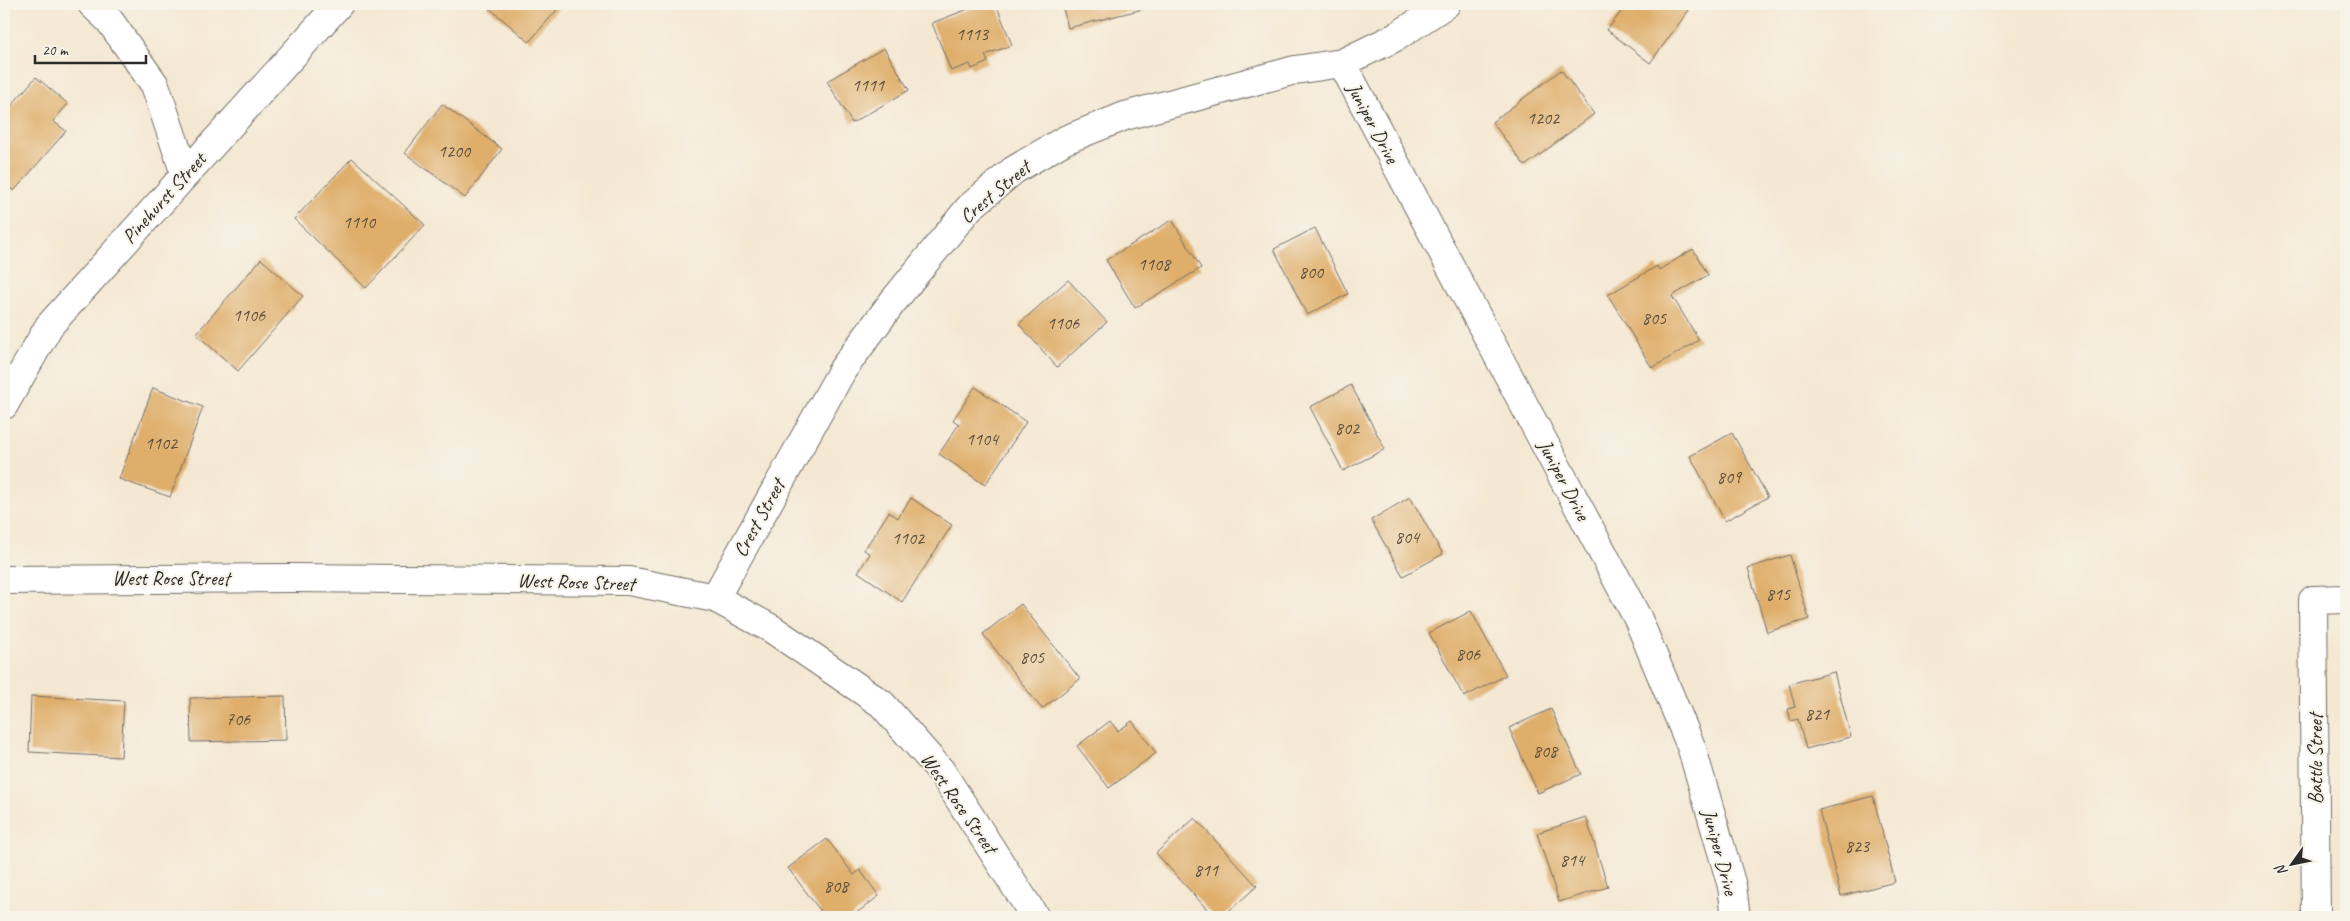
<svg xmlns="http://www.w3.org/2000/svg" width="2350" height="921" viewBox="0 0 2350 921" font-family="Caveat,sans-serif">
<style>
.building{fill:#dfae6b}
.lines{fill:none;stroke-linecap:round;stroke-linejoin:round}
.minor-casing{stroke:#716d66;stroke-width:30}
.minor{stroke:#fff;stroke-width:28}
.labels{text-anchor:middle;dominant-baseline:central;stroke-width:4;stroke-linejoin:round;paint-order:stroke}
.number-label{font-size:18px;fill:#584c3b}
.street-label{font-size:20px;fill:#2b2b2b;stroke:#f7f3e8}
</style>
<rect width="100%" height="100%" fill="#f7f3e8"/>
<filter id="ink" filterUnits="userSpaceOnUse"><feTurbulence type="fractalNoise" baseFrequency=".02" numOctaves="2"/><feDisplacementMap in="SourceGraphic" scale="10" xChannelSelector="R" yChannelSelector="G"/><feConvolveMatrix kernelMatrix="1 2 1 2 8 2 1 2 1" color-interpolation-filters="sRGB"/></filter>
<filter id="wash" filterUnits="userSpaceOnUse"><feTurbulence type="fractalNoise" baseFrequency=".0096" numOctaves="4" result="noise"/><feDisplacementMap in="SourceGraphic" scale="20" xChannelSelector="R" yChannelSelector="G"/><feGaussianBlur stdDeviation="1.12" result="paint"/><feColorMatrix in="noise" values="0 0 0 0 0 0 0 0 0 0 0 0 0 0 0 0 0 1.4 0 .05"/><feComposite in="paint" operator="in"/></filter>
<g filter="url(#wash)">
<rect width="100%" height="100%" fill="#f4e8d3"/>
<g id="blocks">
<path class="building" d="M 491,4 L 562,4 L 529,42 L 488,7 Z
M 981,4 L 996,4 L 1012,45 L 985,55 L 988,62 L 972,69 L 970,64 L 951,71 L 932,23 Z
M 1062,4 L 1146,4 L 1147,8 L 1068,28 Z
M 1627,4 L 1682,4 L 1689,10 L 1650,63 L 1607,30 Z
M 884,48 L 909,90 L 852,123 L 827,81 Z
M 1561,70 L 1594,114 L 1525,166 L 1492,122 Z
M 36,77 L 68,104 L 53,121 L 66,131 L 14,191 L 4,183 L 4,114 Z
M 442,104 L 502,149 L 465,198 L 405,153 Z
M 352,158 L 425,225 L 366,288 L 294,219 Z
M 1172,220 L 1201,268 L 1135,308 L 1106,260 Z
M 1315,228 L 1348,294 L 1307,315 L 1274,249 Z
M 1693,249 L 1708,275 L 1672,296 L 1699,340 L 1652,368 L 1608,295 L 1657,266 L 1659,270 Z
M 261,259 L 303,296 L 238,371 L 196,334 Z
M 1068,280 L 1107,322 L 1057,367 L 1019,324 Z
M 1351,385 L 1385,449 L 1343,471 L 1310,407 Z
M 975,387 L 1026,422 L 985,485 L 939,454 L 959,424 L 953,420 Z
M 153,388 L 203,407 L 170,497 L 119,479 Z
M 1732,433 L 1768,497 L 1725,521 L 1690,456 Z
M 1410,497 L 1443,554 L 1403,576 L 1371,520 Z
M 911,498 L 952,525 L 902,602 L 858,572 L 870,554 L 864,550 L 889,512 L 898,518 Z
M 1790,555 L 1809,619 L 1767,632 L 1748,568 Z
M 1021,604 L 1080,679 L 1042,709 L 983,634 Z
M 1471,611 L 1506,675 L 1464,697 L 1429,633 Z
M 1834,672 L 1851,737 L 1806,749 L 1798,719 L 1791,721 L 1788,709 L 1795,707 L 1789,684 Z
M 31,696 L 124,701 L 121,757 L 29,752 Z
M 285,696 L 286,740 L 191,742 L 190,698 Z
M 1551,709 L 1581,774 L 1538,793 L 1509,728 Z
M 1110,721 L 1118,731 L 1132,721 L 1156,753 L 1109,788 L 1077,746 Z
M 1873,796 L 1895,882 L 1841,896 L 1819,810 Z
M 1586,817 L 1608,887 L 1559,902 L 1537,833 Z
M 1195,818 L 1257,886 L 1222,917 L 1214,917 L 1156,853 Z
M 827,839 L 854,875 L 860,870 L 879,896 L 851,917 L 825,917 L 788,868 Z"/>
</g>
</g>
<g filter="url(#ink)">
<use href="#blocks" fill-opacity="0" stroke="#716d66" stroke-width="1"/>
<g class="lines">
<g class="minor-casing">
<path id="minor" d="M 92,4 L 109,20 L 155,85 L 185,174
M 1342,63 L 1638,619 L 1692,749 L 1732,886 L 1736,917
M 4,405 L 49,326 L 339,4
M 4,580 L 290,578 L 629,581 L 715,598 L 772,629 L 882,704 L 941,771 L 1035,917
M 715,598 L 843,369 L 891,304 L 969,208 L 1014,170 L 1065,140 L 1125,116 L 1295,70 L 1342,63 L 1396,37 L 1446,4
M 2316,917 L 2313,600 L 2346,599"/>
</g>
<use href="#minor" class="minor"/>
</g>
</g>
<g class="labels">
<g class="number-label">
<text x="972" y="34">1113</text>
<text x="868" y="85">1111</text>
<text x="1543" y="118">1202</text>
<text x="454" y="151">1200</text>
<text x="359" y="222">1110</text>
<text x="1154" y="264">1108</text>
<text x="1311" y="272">800</text>
<text x="249" y="315">1106</text>
<text x="1654" y="318">805</text>
<text x="1063" y="323">1106</text>
<text x="1347" y="428">802</text>
<text x="982" y="439">1104</text>
<text x="161" y="443">1102</text>
<text x="1729" y="477">809</text>
<text x="1407" y="537">804</text>
<text x="908" y="538">1102</text>
<text x="1778" y="594">815</text>
<text x="1468" y="654">806</text>
<text x="1032" y="657">805</text>
<text x="1817" y="714">821</text>
<text x="238" y="719">706</text>
<text x="1545" y="751">808</text>
<text x="1857" y="846">823</text>
<text x="1572" y="860">814</text>
<text x="1206" y="870">811</text>
<text x="836" y="886">808</text>
</g>
<g class="street-label">
<text transform="translate(1373 123) rotate(62)">Juniper Drive</text>
<text transform="translate(995 192) rotate(-40)">Crest Street</text>
<text transform="translate(164 198) rotate(-48)">Pinehurst Street</text>
<text transform="translate(1564 480) rotate(62)">Juniper Drive</text>
<text transform="translate(759 518) rotate(-61)">Crest Street</text>
<text x="171" y="578">West Rose Street</text>
<text transform="translate(576 582) rotate(2)">West Rose Street</text>
<text transform="translate(2315 759) rotate(-90)">Battle Street</text>
<text transform="translate(959 803) rotate(55)">West Rose Street</text>
<text transform="translate(1720 852) rotate(75)">Juniper Drive</text>
</g>
</g>
<rect width="2350" height="921" fill="none" stroke="#f7f3e8" stroke-width="20"/>
<g transform="translate(2292 864) rotate(237)" stroke="#f7f3e8" stroke-width="4" paint-order="stroke">
<path d="M0-4L9 19L0 12L-9 19Z" fill="#2b2b2b"/>
<text y="-8" font-size="14" font-weight="bold" text-anchor="middle" fill="#2b2b2b">N</text>
</g>
<path d="M35 55v8h111v-8" fill="none" stroke="#2b2b2b" stroke-width="2.5"/>
<text x="42" y="55" font-size="15" fill="#2b2b2b" stroke="#f7f3e8" stroke-width="4" paint-order="stroke">20 m</text>
</svg>
